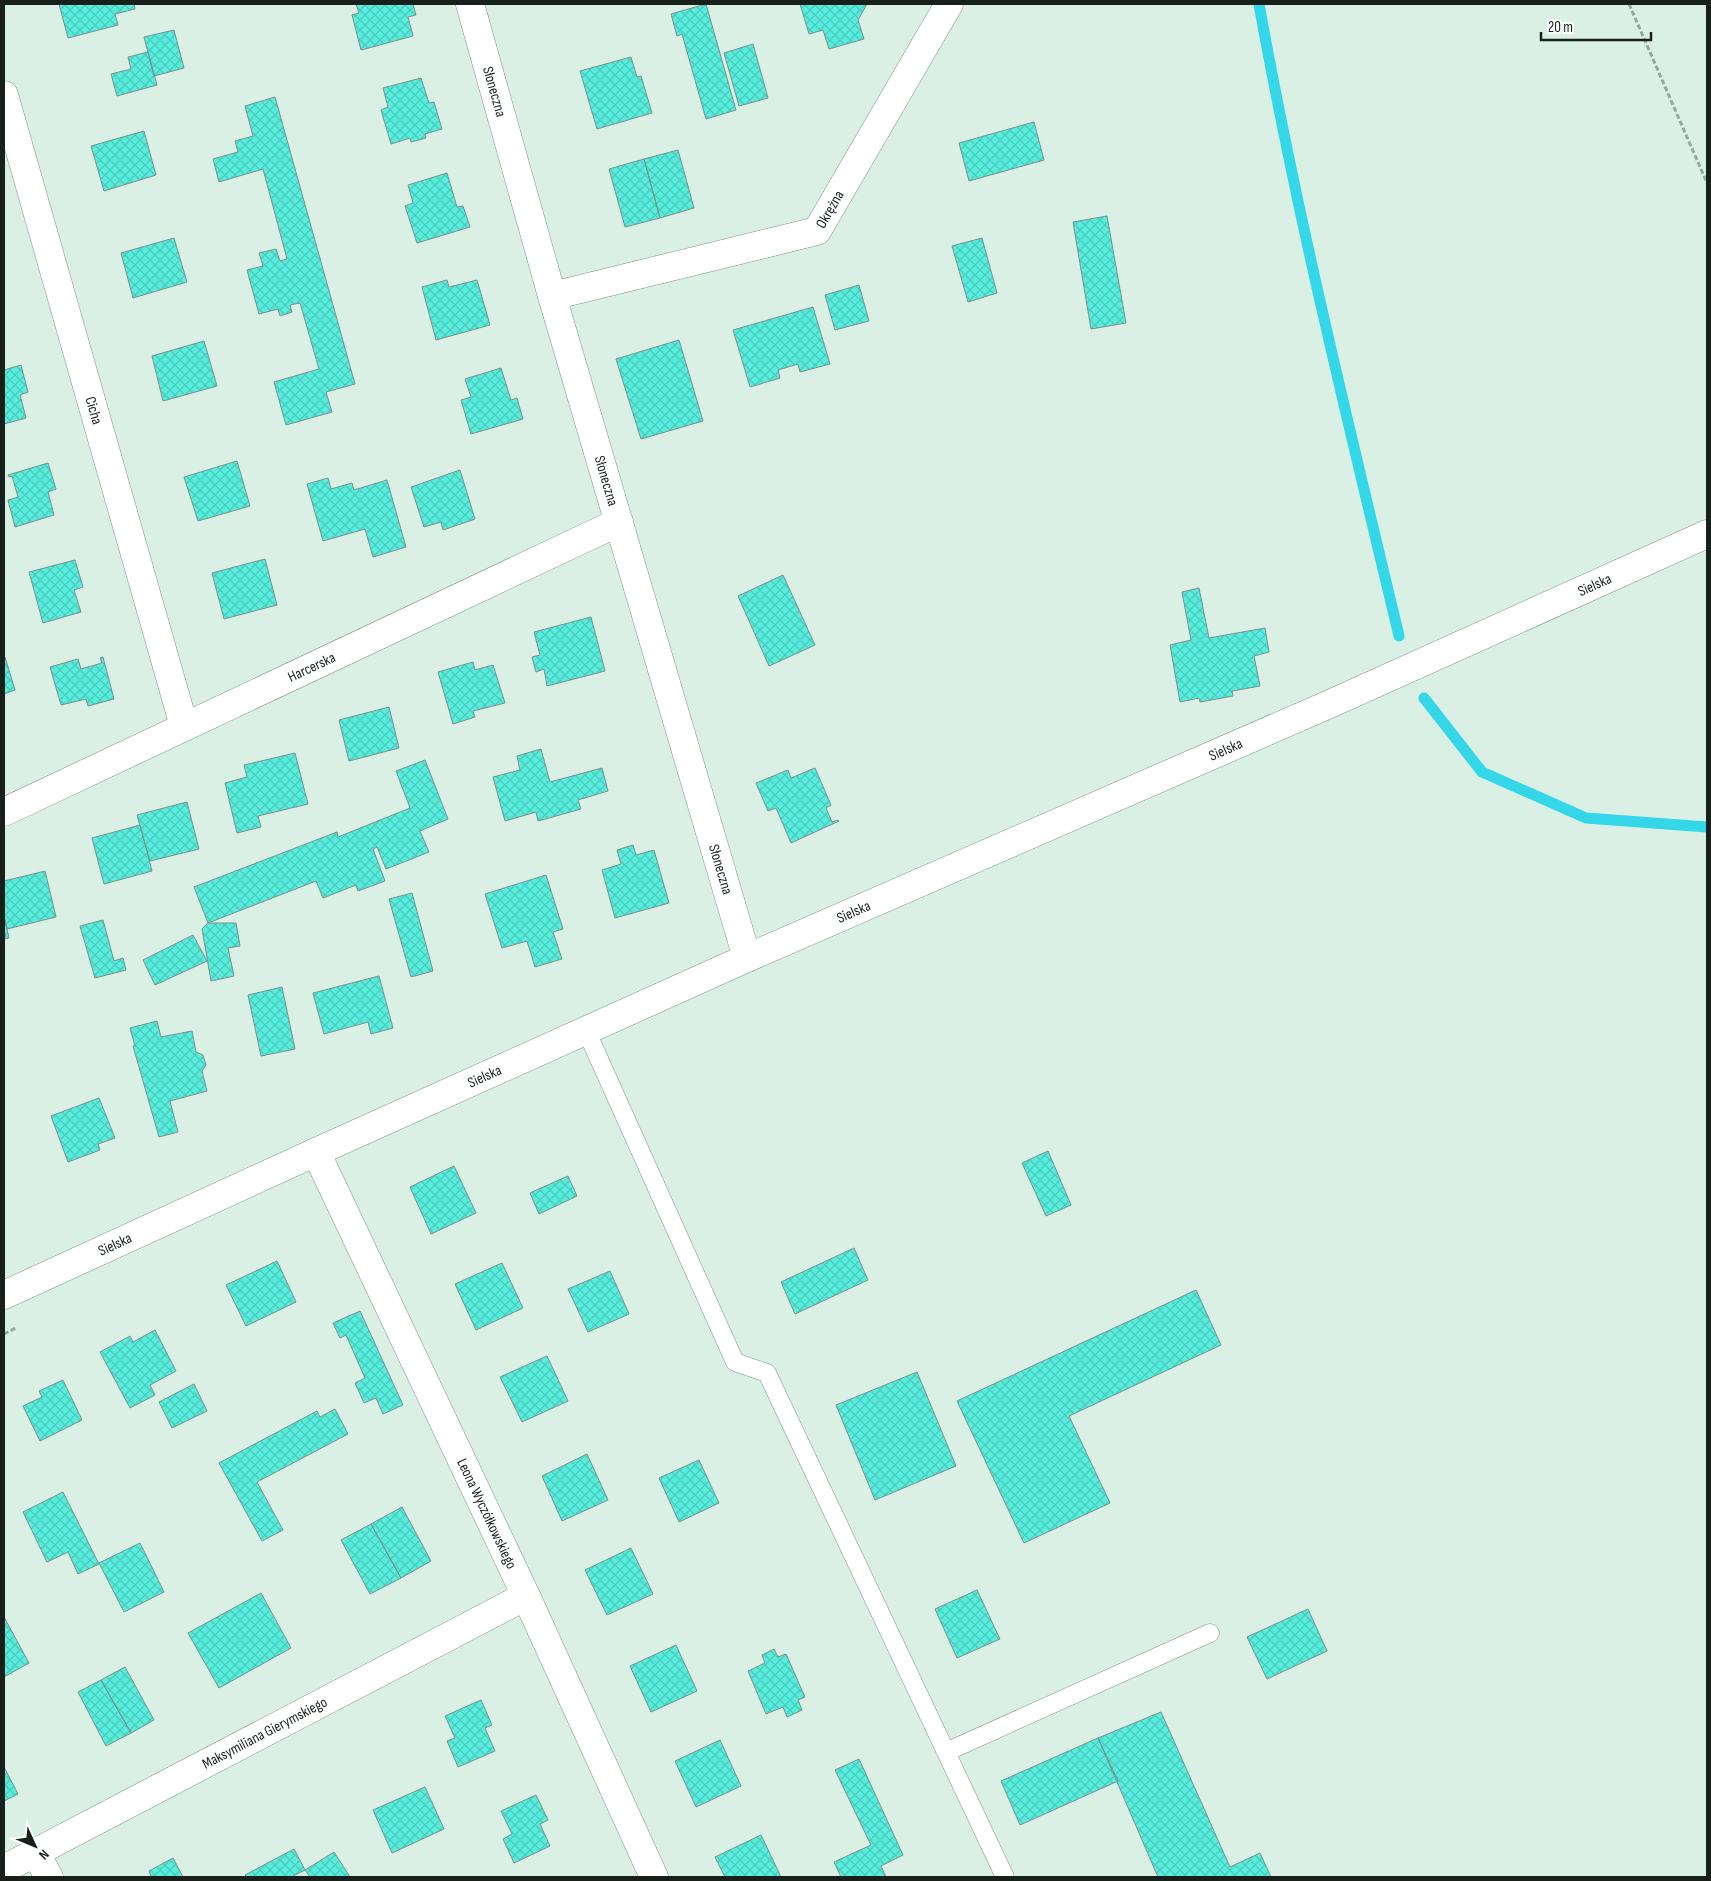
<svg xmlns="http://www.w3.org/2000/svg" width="1711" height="1881" viewBox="0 0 1711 1881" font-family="'Sofia Sans Condensed',sans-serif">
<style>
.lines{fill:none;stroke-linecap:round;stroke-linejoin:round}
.stream{stroke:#34d7e8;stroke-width:11}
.building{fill:url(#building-cross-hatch);stroke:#7a918d}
.lane-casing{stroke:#7f948a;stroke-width:19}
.street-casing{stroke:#7f948a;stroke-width:29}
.path{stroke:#96a79e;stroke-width:3;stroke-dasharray:5 2.5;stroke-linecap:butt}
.lane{stroke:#fff;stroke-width:18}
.street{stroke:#fff;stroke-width:28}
.labels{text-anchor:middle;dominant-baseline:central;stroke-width:5;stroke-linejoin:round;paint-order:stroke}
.street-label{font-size:15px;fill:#18201c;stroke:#fff}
</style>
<defs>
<pattern id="building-cross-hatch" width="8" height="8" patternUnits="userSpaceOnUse" patternTransform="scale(1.25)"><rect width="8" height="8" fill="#57eddd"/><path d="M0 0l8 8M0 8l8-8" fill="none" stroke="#4bcbbd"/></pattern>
</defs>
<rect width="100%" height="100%" fill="#daf0e5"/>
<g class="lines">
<path class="stream" d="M 1259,4 C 1297,216 1349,426 1399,636
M 1424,698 L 1482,772 L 1586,818 L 1707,827"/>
</g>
<path class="building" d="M 59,4 L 134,4 L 135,9 L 115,14 L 118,25 L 68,38 Z
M 356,4 L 413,4 L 416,15 L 408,17 L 413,36 L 361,50 L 352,15 L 359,13 Z
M 706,4 L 736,110 L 706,119 L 682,34 L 677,36 L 671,14 Z
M 800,4 L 867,4 L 858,20 L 864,39 L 829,49 L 823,30 L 809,34 Z
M 174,30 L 184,68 L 154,76 L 144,37 Z
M 753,44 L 768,98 L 739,106 L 724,53 Z
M 148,52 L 157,85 L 117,96 L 111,74 L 131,69 L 128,57 Z
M 631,57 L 637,77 L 641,76 L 652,113 L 597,129 L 580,71 Z
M 421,78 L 429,103 L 434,102 L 442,129 L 425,134 L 426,138 L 411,142 L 410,138 L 391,144 L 381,110 L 388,107 L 383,88 Z
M 275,97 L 355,384 L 326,392 L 332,412 L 286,425 L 274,382 L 319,369 L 300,303 L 290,305 L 292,312 L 280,316 L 278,309 L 259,314 L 247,270 L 263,266 L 259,253 L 276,249 L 280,261 L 287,259 L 263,169 L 219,182 L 213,159 L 238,152 L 235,141 L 253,136 L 245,106 Z
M 1034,122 L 1044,160 L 969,181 L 959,143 Z
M 144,131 L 156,175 L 104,191 L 91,146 Z
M 678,150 L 694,208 L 660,218 L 644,159 Z
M 644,159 L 660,218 L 625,227 L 609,169 Z
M 447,173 L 457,207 L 463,206 L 470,227 L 417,243 L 405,206 L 413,203 L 408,185 Z
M 1107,216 L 1126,323 L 1091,329 L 1073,222 Z
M 174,238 L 187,282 L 133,298 L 121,253 Z
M 982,238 L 997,293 L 968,302 L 952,246 Z
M 447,280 L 449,287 L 477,280 L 490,325 L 436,340 L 422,287 Z
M 859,285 L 869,321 L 835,330 L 825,295 Z
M 813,307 L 830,364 L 800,372 L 798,364 L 778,370 L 780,378 L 750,387 L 733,330 Z
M 679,340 L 703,421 L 641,439 L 616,359 Z
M 204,341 L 217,386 L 163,401 L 152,356 Z
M 21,365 L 28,392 L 20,395 L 26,418 L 4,424 L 4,370 Z
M 501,368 L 511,400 L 517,398 L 523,419 L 471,434 L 461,400 L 471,397 L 465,379 Z
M 237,461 L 250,506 L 198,521 L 184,477 Z
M 48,463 L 56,489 L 48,492 L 54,515 L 15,527 L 8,500 L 18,497 L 12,476 L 9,477 L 8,475 Z
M 460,470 L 475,519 L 443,530 L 441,522 L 424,527 L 411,487 Z
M 328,478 L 331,489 L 352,483 L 354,490 L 387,480 L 406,547 L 373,557 L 365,529 L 323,541 L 307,484 Z
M 265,559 L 277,605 L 224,619 L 212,573 Z
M 75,560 L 83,587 L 74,590 L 81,612 L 43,623 L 29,572 Z
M 783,575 L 815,645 L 769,666 L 738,596 Z
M 1199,588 L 1209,638 L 1265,628 L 1269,652 L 1254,656 L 1260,686 L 1232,691 L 1233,696 L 1200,702 L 1199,698 L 1180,702 L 1170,645 L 1191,640 L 1182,592 Z
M 591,617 L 605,671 L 547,686 L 544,669 L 536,672 L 532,657 L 540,655 L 534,632 Z
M 5,657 L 15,690 L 4,694 L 4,658 Z
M 103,657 L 114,699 L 88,706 L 86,699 L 61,705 L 50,667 L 78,659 L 81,669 L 102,663 L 100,658 Z
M 473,662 L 475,670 L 493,665 L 505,703 L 473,711 L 475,717 L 453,724 L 438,672 Z
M 389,707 L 399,748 L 349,761 L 339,720 Z
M 541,749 L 550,782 L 602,768 L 608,791 L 578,800 L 581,809 L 538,821 L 536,812 L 505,821 L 493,777 L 520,770 L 517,756 Z
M 295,753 L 308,804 L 258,816 L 261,827 L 237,833 L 225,783 L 247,777 L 244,765 Z
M 425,760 L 448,819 L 420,831 L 429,852 L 386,869 L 377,847 L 373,849 L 385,881 L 358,891 L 356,885 L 323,898 L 316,881 L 208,923 L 194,887 L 337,832 L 338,837 L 410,808 L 396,771 Z
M 815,768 L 831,805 L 826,808 L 832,822 L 838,820 L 839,821 L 791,843 L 776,808 L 768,811 L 756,783 L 788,770 L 791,778 Z
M 187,802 L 199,849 L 150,861 L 137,815 Z
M 140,825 L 152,871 L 104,884 L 92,838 Z
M 633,845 L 636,855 L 654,850 L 669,903 L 615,918 L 602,870 L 621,864 L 617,850 Z
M 45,871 L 56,917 L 7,929 L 4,916 L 4,881 Z
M 546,875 L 563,929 L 553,932 L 562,959 L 535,967 L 527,941 L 502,948 L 485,894 Z
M 412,893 L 433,971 L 411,977 L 389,899 Z
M 4,916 L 9,938 L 4,939 Z
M 103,920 L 114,961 L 123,958 L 126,970 L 95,978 L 80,926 Z
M 208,923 L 236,923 L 240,946 L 228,948 L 234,976 L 211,981 L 202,929 Z
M 193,935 L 207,961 L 155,985 L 143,960 Z
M 379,976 L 393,1028 L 371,1034 L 368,1022 L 324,1034 L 313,993 Z
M 282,987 L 295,1049 L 261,1056 L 248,995 Z
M 157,1021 L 161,1037 L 192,1031 L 196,1052 L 203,1055 L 206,1065 L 202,1071 L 207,1091 L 170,1101 L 178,1132 L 159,1137 L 133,1046 L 135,1046 L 130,1028 Z
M 99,1098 L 115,1138 L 98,1144 L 100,1150 L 68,1162 L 51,1116 Z
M 1048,1151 L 1071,1205 L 1046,1216 L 1022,1163 Z
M 454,1166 L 476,1213 L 431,1234 L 410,1187 Z
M 568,1176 L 577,1196 L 539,1214 L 530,1193 Z
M 854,1248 L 868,1280 L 795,1314 L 781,1282 Z
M 277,1261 L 296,1302 L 246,1326 L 226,1285 Z
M 502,1263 L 523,1308 L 476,1330 L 455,1284 Z
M 610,1271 L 629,1314 L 588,1332 L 568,1289 Z
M 1196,1290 L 1221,1345 L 1069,1416 L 1110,1503 L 1024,1543 L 957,1401 Z
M 360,1311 L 403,1405 L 383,1414 L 376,1398 L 364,1403 L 355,1383 L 365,1378 L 346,1335 L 340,1338 L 333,1323 Z
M 155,1330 L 176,1371 L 150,1385 L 155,1395 L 130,1408 L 100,1352 L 130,1336 L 133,1342 Z
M 547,1356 L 568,1401 L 522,1422 L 500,1377 Z
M 917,1372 L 956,1466 L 875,1500 L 836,1405 Z
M 63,1380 L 82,1420 L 40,1441 L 23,1406 L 42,1397 L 39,1391 Z
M 194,1384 L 207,1411 L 172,1428 L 159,1402 Z
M 335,1409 L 348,1434 L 257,1482 L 283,1530 L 262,1541 L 219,1463 L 317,1411 L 320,1417 Z
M 587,1454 L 608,1500 L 562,1521 L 542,1476 Z
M 699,1460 L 719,1503 L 679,1522 L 659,1478 Z
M 63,1492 L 99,1564 L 78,1574 L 68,1552 L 47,1562 L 23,1512 Z
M 402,1507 L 431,1561 L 401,1578 L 371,1524 Z
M 371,1524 L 401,1578 L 370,1594 L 341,1540 Z
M 140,1543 L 164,1592 L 124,1612 L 99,1563 Z
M 631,1548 L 653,1594 L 607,1615 L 585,1570 Z
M 977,1590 L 1000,1639 L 957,1658 L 935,1609 Z
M 261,1593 L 291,1648 L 219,1688 L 188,1633 Z
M 1308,1609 L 1327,1651 L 1267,1679 L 1247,1637 Z
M 4,1617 L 29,1663 L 4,1677 Z
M 676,1645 L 697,1691 L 651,1712 L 630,1666 Z
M 774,1649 L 778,1657 L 786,1654 L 805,1697 L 798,1700 L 802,1710 L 787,1717 L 783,1707 L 766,1714 L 748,1671 L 765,1663 L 762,1655 Z
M 125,1667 L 154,1720 L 131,1733 L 101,1680 Z
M 101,1680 L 131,1733 L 106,1746 L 78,1692 Z
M 481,1700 L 492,1725 L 485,1728 L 495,1751 L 458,1767 L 447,1741 L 455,1738 L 445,1716 Z
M 1161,1712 L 1230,1867 L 1260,1853 L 1271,1877 L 1158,1877 L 1098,1738 Z
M 1098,1738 L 1118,1781 L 1020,1825 L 1001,1781 Z
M 720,1740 L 741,1786 L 696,1807 L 675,1761 Z
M 859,1759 L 903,1855 L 881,1866 L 886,1877 L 841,1877 L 834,1862 L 871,1845 L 835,1770 Z
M 4,1767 L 18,1794 L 4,1801 Z
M 425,1787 L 444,1829 L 392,1853 L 373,1810 Z
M 536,1795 L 548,1820 L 540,1824 L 550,1846 L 514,1863 L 503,1839 L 512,1834 L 501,1811 Z
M 761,1835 L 781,1877 L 725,1877 L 715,1857 Z
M 294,1849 L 305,1870 L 291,1877 L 247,1877 L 245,1875 Z
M 334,1852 L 350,1877 L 310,1877 L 305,1870 Z
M 173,1858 L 183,1877 L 148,1877 L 151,1876 L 149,1871 Z"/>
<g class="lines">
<g class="lane-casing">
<path id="lane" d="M 586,1030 L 735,1362 L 767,1373 L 1005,1877
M 946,1752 L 1210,1633"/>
</g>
<g class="street-casing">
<g id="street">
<path id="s1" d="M 470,4 L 552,296 L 747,958"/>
<path id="s2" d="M 4,95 L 184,726"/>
<path id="s3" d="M 552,296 L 817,231 L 949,4"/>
<path id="s4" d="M 4,812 L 619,522"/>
<path id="s5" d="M 316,1152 L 526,1596 L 654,1877"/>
<path id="s6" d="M 4,1295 L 316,1152 L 747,958 L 1332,703 L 1707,534"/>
<path d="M 35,1852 L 49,1877"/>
<path id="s7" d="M 4,1869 L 526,1596"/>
</g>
</g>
<path class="path" d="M 1629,4 L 1707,183
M 4,1334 L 16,1328"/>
<use href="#lane" class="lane"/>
<use href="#street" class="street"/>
</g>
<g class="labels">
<g class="street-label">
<text stroke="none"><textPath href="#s1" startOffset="91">Słoneczna</textPath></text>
<text stroke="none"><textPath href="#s3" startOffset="298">Okrężna</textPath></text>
<text stroke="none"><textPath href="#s2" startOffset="328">Cicha</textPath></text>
<text stroke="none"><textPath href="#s1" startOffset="496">Słoneczna</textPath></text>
<text stroke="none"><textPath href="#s6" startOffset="1742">Sielska</textPath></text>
<text stroke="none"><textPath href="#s4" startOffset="340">Harcerska</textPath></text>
<text stroke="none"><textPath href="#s6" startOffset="1338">Sielska</textPath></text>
<text stroke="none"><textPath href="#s1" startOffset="901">Słoneczna</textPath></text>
<text stroke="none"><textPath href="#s6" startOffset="932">Sielska</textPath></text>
<text stroke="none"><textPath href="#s6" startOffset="528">Sielska</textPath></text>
<text stroke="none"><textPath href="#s6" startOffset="122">Sielska</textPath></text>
<text stroke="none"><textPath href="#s5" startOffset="400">Leona Wyczółkowskiego</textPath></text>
<text stroke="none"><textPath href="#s7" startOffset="294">Maksymiliana Gierymskiego</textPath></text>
</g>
</g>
<rect width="1711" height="1881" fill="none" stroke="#18201c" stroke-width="10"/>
<g transform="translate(35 1846) rotate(134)" stroke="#ffffff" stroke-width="4" paint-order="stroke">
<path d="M0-4L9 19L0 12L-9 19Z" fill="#18201c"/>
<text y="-8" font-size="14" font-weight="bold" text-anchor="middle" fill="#18201c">N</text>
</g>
<path d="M1541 32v8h110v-8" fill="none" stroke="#18201c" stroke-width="2.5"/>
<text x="1548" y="32" font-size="15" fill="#18201c" stroke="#ffffff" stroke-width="4" paint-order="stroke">20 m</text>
</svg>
